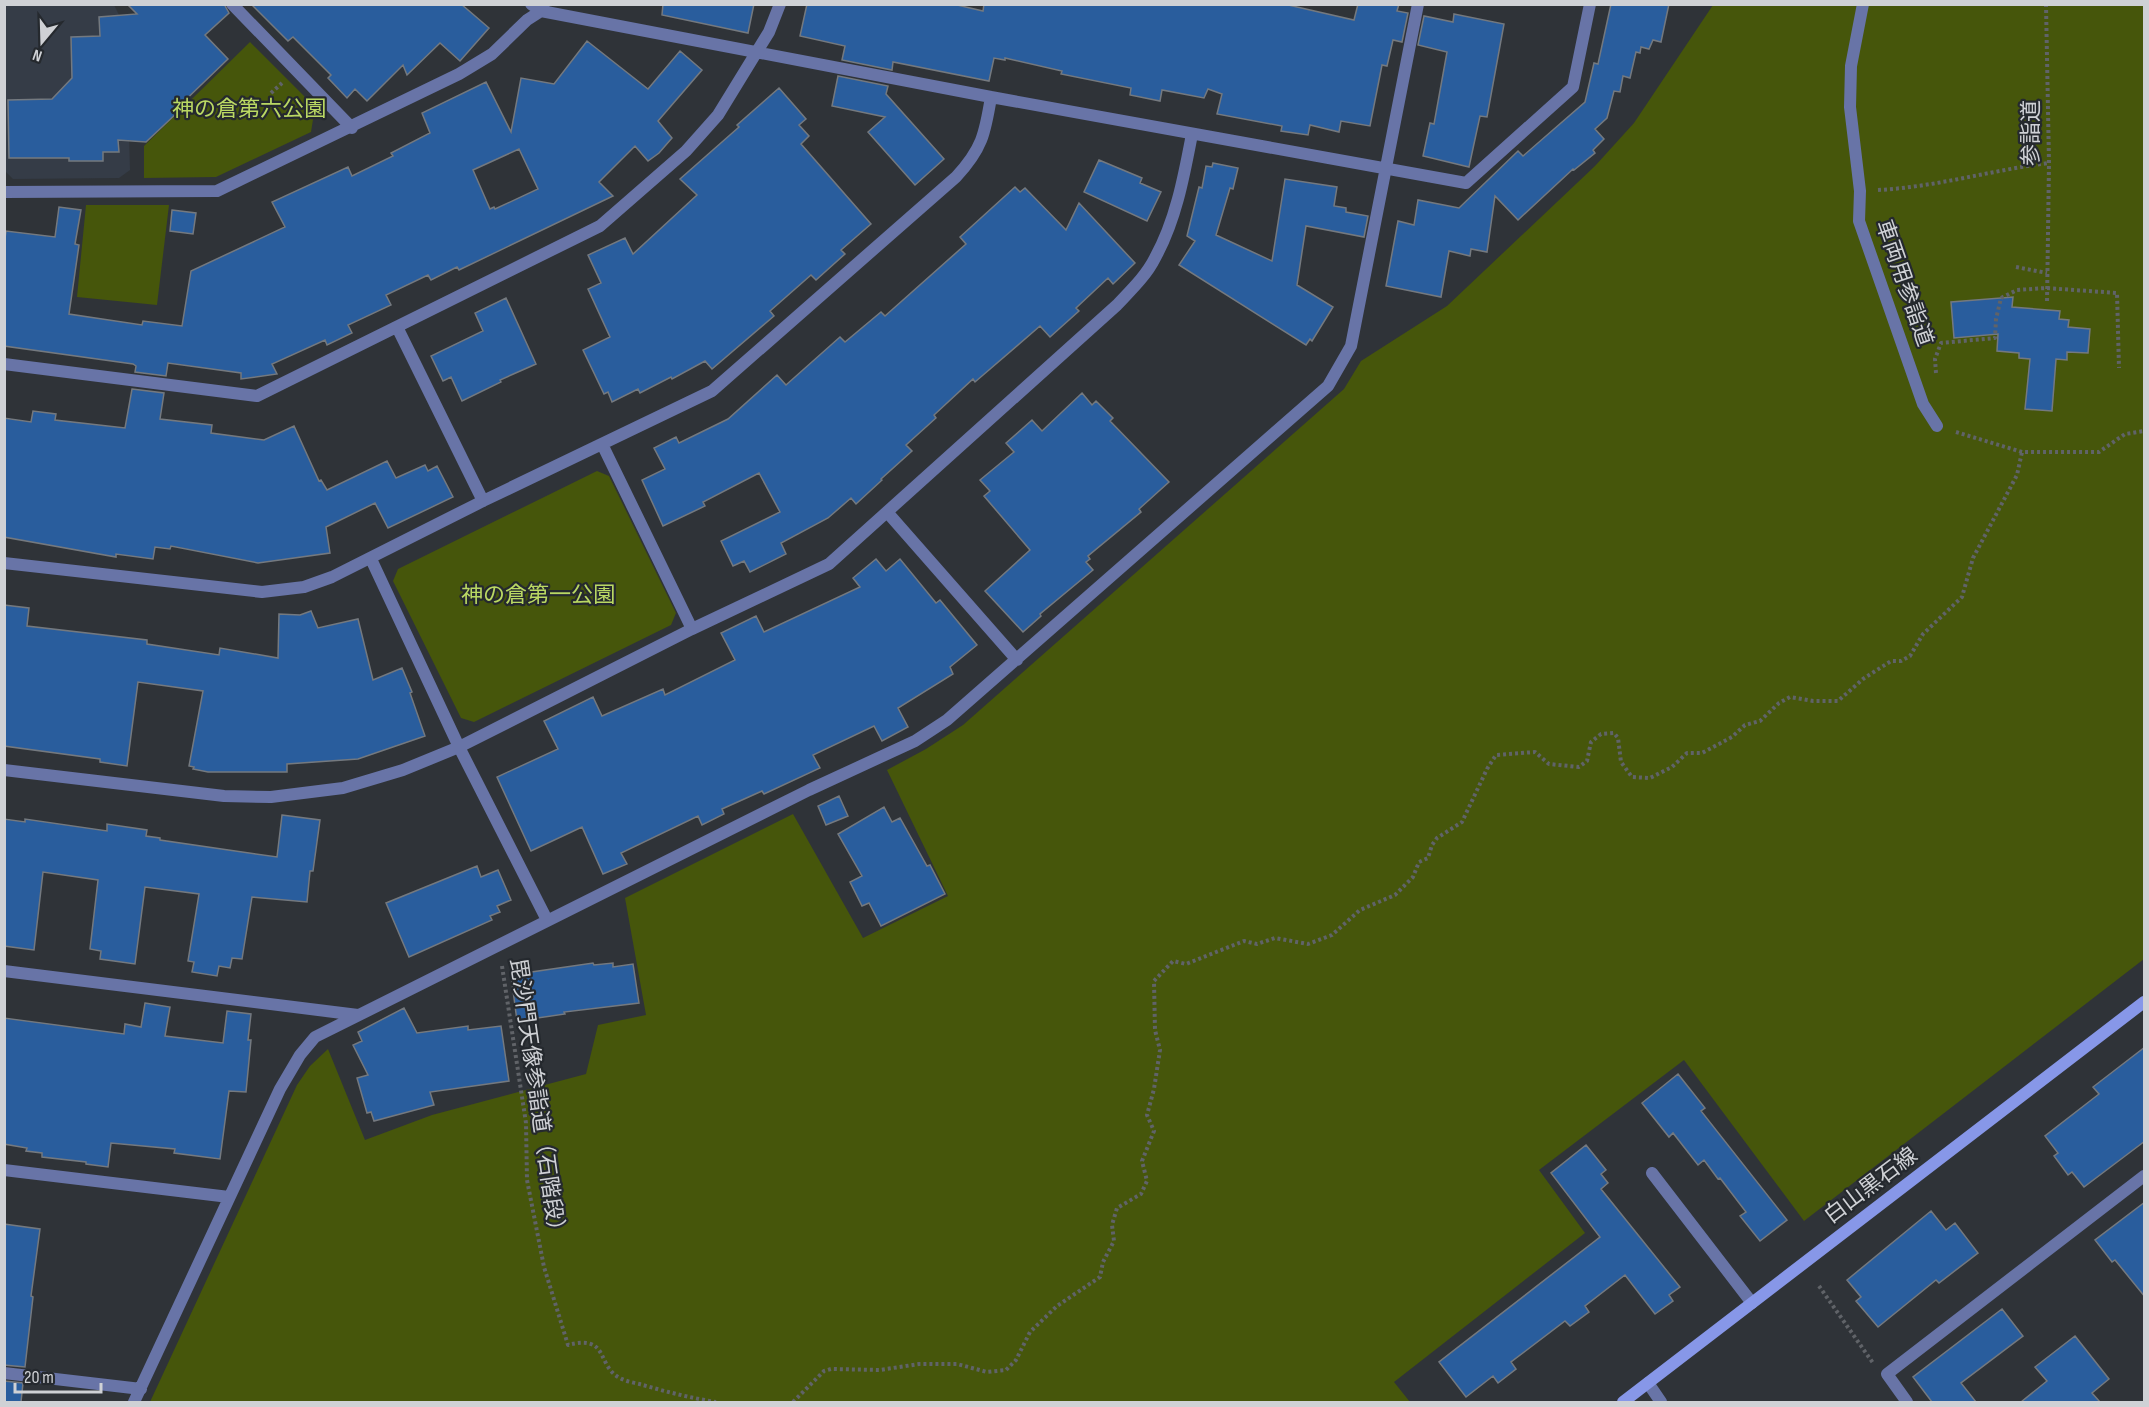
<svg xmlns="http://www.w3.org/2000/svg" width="2149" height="1407" viewBox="0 0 2149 1407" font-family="'Sofia Sans Condensed','Noto Sans JP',sans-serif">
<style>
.built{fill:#353c47}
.green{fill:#46560b}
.building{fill:#295d9d;stroke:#74797f;stroke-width:1.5;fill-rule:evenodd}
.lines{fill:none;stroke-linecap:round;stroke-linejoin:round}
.path{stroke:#606368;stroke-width:4;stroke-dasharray:3 3;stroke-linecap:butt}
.lane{stroke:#6874a7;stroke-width:12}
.street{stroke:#6874a7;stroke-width:12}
.secondary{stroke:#8797e8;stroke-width:12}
.labels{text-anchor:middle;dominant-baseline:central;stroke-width:4.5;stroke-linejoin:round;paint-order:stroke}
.park-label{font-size:22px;fill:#bad863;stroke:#25292e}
.street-label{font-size:22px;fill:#cfd1d5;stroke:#25292e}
</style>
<rect width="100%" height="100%" fill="#2f3338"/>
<path class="built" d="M 5,5 L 114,5 L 126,29 L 130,170 L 119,178 L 13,179 L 5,171 Z"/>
<path class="green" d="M 1713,5 L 2144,5 L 2144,959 L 1804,1221 L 1684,1060 L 1539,1170 L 1585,1233 L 1394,1382 L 1410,1402 L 150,1402 L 297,1085 L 310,1066 L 328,1049 L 365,1140 L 432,1115 L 586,1074 L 598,1025 L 646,1015 L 625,898 L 793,814 L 863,938 L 948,896 L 887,770 L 926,749 L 963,725 L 1344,389 L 1361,361 L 1447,306 L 1595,166 L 1634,123 Z
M 250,42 L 315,107 L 311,132 L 216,177 L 144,178 L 144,146 Z
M 86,205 L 169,205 L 157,305 L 77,297 Z
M 597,471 L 609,476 L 676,613 L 671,625 L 474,722 L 461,718 L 393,581 L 398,569 Z"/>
<path class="building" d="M 127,4 L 224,4 L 229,13 L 205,35 L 228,59 L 176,109 L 178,112 L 146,142 L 118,140 L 119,152 L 103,152 L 103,161 L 69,161 L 69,158 L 9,158 L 8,100 L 52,99 L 72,78 L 71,37 L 100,36 L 99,17 L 137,14 Z
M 251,4 L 461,4 L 489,28 L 460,61 L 440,43 L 407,75 L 403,65 L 367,101 L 355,89 L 347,98 L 328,78 L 331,75 L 293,37 L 288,41 Z
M 663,4 L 754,4 L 748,33 L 662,15 Z
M 807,4 L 953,4 L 983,11 L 984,4 L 1284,4 L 1354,20 L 1358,4 L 1399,4 L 1397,11 L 1408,13 L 1402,42 L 1393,40 L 1387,66 L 1382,65 L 1370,126 L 1341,121 L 1339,132 L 1310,125 L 1308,135 L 1281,131 L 1282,126 L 1217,114 L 1222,94 L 1208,89 L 1204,98 L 1162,90 L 1160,101 L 1130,95 L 1131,88 L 1061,74 L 1062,71 L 1005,58 L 1005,60 L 994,58 L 989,81 L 893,62 L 892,70 L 842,60 L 845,46 L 800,36 Z
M 1611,4 L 1669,4 L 1661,42 L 1653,40 L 1649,49 L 1641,47 L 1640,53 L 1636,52 L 1630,78 L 1623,76 L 1620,92 L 1614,91 L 1607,118 L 1595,129 L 1604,139 L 1593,150 L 1595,153 L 1574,170 L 1573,169 L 1518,220 L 1495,196 L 1487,252 L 1471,249 L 1470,256 L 1449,251 L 1441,297 L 1386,286 L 1398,221 L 1414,225 L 1418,200 L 1459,208 L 1518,151 L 1523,156 L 1585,102 L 1594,63 L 1598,64 Z
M 1454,14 L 1504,24 L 1487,117 L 1480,116 L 1469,167 L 1423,156 L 1430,123 L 1434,124 L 1447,52 L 1418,45 L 1424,16 L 1453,22 Z
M 587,41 L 648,89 L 680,51 L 702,70 L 658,121 L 672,138 L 659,153 L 648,161 L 635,146 L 599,182 L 613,196 L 459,270 L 457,267 L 431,280 L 428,275 L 386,295 L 391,305 L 348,325 L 352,333 L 327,345 L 325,340 L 272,364 L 277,374 L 241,379 L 241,373 L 168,363 L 166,376 L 135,372 L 136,366 L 133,364 L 4,346 L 4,246 L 6,231 L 55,237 L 59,207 L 81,210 L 75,244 L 79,245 L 69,314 L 142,325 L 143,321 L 182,326 L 191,271 L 285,227 L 272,202 L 348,167 L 352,176 L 393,156 L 391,153 L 430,133 L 422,113 L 486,82 L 511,132 L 521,78 L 554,84 ZM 519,149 L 538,189 L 495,209 L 494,207 L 490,209 L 473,170 Z
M 838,76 L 888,86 L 886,94 L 944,159 L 915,185 L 868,132 L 885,117 L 832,106 Z
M 779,88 L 806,119 L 799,125 L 809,136 L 801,144 L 871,224 L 841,250 L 845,254 L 816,280 L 811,275 L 770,311 L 774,316 L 712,369 L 705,361 L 672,379 L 671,377 L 640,393 L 638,389 L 612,402 L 608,392 L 604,394 L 583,350 L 610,337 L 588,289 L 601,283 L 588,255 L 625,238 L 633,254 L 697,195 L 680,179 L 739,127 L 737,125 Z
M 1099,160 L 1142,178 L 1140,183 L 1161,192 L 1147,221 L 1084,192 Z
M 1213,163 L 1238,168 L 1233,189 L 1230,188 L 1216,235 L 1272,261 L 1285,179 L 1337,187 L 1334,206 L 1346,208 L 1346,212 L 1368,216 L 1364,237 L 1306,226 L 1297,285 L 1333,307 L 1312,341 L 1310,339 L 1306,345 L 1179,265 L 1195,241 L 1187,236 L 1199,187 L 1202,188 L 1206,166 L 1212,167 Z
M 1015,187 L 1020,192 L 1025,188 L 1066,230 L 1079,203 L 1135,263 L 1113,284 L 1108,278 L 1076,308 L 1079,311 L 1050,337 L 1040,326 L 975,382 L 973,379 L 934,415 L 936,418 L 906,445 L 912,451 L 881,479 L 882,480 L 856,504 L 851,498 L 828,518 L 781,543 L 786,554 L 750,572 L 744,561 L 733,566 L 721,541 L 780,512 L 759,473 L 703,502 L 705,506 L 663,526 L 642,480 L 665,469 L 654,448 L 676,437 L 679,443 L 728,419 L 777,375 L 786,385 L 840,337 L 845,342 L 881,312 L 885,316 L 966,244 L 960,237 Z
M 172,210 L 196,213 L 193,234 L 170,231 Z
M 2013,297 L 2012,307 L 2060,311 L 2059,319 L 2069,320 L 2068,327 L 2090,329 L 2088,353 L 2067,352 L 2067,360 L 2056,359 L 2052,411 L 2025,409 L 2030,359 L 2019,358 L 2019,353 L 1997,351 L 1998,334 L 1954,338 L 1951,302 Z
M 506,298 L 536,364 L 500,380 L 501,382 L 462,401 L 451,377 L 443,381 L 431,356 L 483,331 L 475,313 Z
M 132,389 L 164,393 L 160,419 L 212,425 L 211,433 L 264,440 L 294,426 L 319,481 L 321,480 L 327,490 L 387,461 L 396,478 L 425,465 L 428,471 L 437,466 L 453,497 L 388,528 L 375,503 L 326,527 L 330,553 L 258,563 L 171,546 L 170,549 L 155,547 L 153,559 L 116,554 L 116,557 L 4,537 L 4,418 L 31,422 L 33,411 L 56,414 L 55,420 L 125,428 Z
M 1082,393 L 1092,405 L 1096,401 L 1113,418 L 1110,421 L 1169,482 L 1139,509 L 1141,512 L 1088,556 L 1090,559 L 1086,562 L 1093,570 L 1040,614 L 1041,616 L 1023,632 L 985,591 L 1030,550 L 984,496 L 990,491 L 980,480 L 1014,452 L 1006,443 L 1032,420 L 1042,431 Z
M 876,559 L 886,571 L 900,559 L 936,603 L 940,600 L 977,645 L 950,667 L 953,674 L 898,708 L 908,727 L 882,741 L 874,726 L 813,755 L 820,768 L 764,794 L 762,791 L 722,809 L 724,814 L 702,825 L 698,816 L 621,853 L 627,864 L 603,874 L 582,827 L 531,851 L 497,777 L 558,749 L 544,721 L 593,697 L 602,716 L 663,689 L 665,695 L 735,660 L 721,633 L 756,616 L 764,632 L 860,587 L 853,578 Z
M 4,605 L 29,608 L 27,626 L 147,640 L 147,644 L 219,655 L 220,648 L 278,658 L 279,614 L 300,615 L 311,611 L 318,628 L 358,619 L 373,680 L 402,668 L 412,692 L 410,693 L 425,736 L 358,759 L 287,764 L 287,772 L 208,772 L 193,769 L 194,767 L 189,766 L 203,691 L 138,682 L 127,766 L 100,762 L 100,759 L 4,746 Z
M 839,796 L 848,816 L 826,825 L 818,806 Z
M 884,807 L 892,822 L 900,818 L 927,866 L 930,865 L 945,894 L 881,926 L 869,903 L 862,906 L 850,882 L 862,876 L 838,834 Z
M 282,815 L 320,820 L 313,871 L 310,871 L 307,902 L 252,897 L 242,959 L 232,958 L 230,968 L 219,966 L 217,976 L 192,972 L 194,962 L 188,961 L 199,894 L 145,887 L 135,964 L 100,959 L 101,951 L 90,949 L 98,880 L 43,872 L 34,950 L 4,946 L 4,819 L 25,822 L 25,819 L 107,831 L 107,824 L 147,830 L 146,836 L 160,838 L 160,840 L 277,857 Z
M 477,866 L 481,877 L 498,870 L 511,900 L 497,906 L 500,912 L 490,916 L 492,920 L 409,957 L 386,903 Z
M 593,963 L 594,965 L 613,963 L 613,967 L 633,964 L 639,1003 L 564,1012 L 565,1014 L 517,1021 L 511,975 Z
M 145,1003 L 170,1007 L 165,1036 L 223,1043 L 227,1011 L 251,1014 L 248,1040 L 251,1040 L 246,1092 L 229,1091 L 220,1159 L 174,1153 L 175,1149 L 111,1143 L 108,1167 L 86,1164 L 86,1162 L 42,1157 L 42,1153 L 26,1151 L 27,1148 L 4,1144 L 4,1018 L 124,1034 L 125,1024 L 141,1027 Z
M 404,1008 L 417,1033 L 468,1026 L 468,1030 L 501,1026 L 509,1081 L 430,1092 L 434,1105 L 374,1121 L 371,1112 L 367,1113 L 357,1078 L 368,1075 L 353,1045 L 362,1041 L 358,1032 Z
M 2145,1047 L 2145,1141 L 2084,1187 L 2072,1172 L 2068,1175 L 2054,1156 L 2058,1153 L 2045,1136 L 2099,1094 L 2093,1087 Z
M 1678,1074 L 1705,1108 L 1701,1111 L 1787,1220 L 1760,1241 L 1740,1216 L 1746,1212 L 1720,1178 L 1718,1179 L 1704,1160 L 1698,1165 L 1673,1133 L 1669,1137 L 1642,1103 Z
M 1586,1145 L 1606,1170 L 1601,1174 L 1608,1183 L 1601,1189 L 1680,1287 L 1669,1295 L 1673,1301 L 1655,1314 L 1625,1275 L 1585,1306 L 1589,1312 L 1570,1326 L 1565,1321 L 1511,1362 L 1516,1369 L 1498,1383 L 1493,1376 L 1466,1397 L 1439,1362 L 1600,1237 L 1551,1173 Z
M 2145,1202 L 2145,1297 L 2115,1260 L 2112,1262 L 2095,1240 Z
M 1931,1211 L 1946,1230 L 1955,1223 L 1978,1253 L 1939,1283 L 1936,1280 L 1878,1327 L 1856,1301 L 1861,1297 L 1847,1280 Z
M 4,1224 L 40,1229 L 31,1296 L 33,1297 L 25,1367 L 4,1365 Z
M 2002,1309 L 2023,1336 L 1961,1383 L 1976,1402 L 1932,1402 L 1913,1377 Z
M 2075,1336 L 2109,1379 L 2092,1393 L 2100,1402 L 2021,1402 L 2047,1381 L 2035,1367 Z
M 4,1381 L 23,1383 L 21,1402 L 4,1402 Z"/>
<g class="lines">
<path class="path" d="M 2046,4 L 2049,163 L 2047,303
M 271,93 L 282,83
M 1878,190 C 1936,187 1992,170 2049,163
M 2016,267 L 2047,273
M 1936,373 L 1935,359 L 1941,343 L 1995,338 L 1996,319 L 2001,298 L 2017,290 L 2046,288 L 2117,293 L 2119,368
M 1956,432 L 2022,452 L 2099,452 L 2125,434 L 2144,431
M 502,966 L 526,1123 L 527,1180 L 544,1267 L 568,1345 C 610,1334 596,1366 620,1378 C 627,1382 636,1383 643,1385 C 667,1392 691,1398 716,1402
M 1819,1286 L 1873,1363
M 793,1402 L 824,1371 L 831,1369 L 880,1370 L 919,1364 L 957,1364 L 987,1372 L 1006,1370 L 1016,1360 L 1030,1332 L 1057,1306 L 1100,1277 L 1103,1262 L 1114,1241 L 1112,1225 L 1117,1208 L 1141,1194 L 1147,1181 L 1142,1161 L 1154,1131 L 1147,1115 L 1154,1089 L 1160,1050 L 1155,1030 L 1154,981 L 1173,961 L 1186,964 L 1244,941 L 1257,944 L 1275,938 L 1308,944 L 1332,935 L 1360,910 L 1395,895 L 1413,877 L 1419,862 L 1428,858 L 1432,845 L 1437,838 L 1462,822 L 1487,769 L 1496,755 L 1535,752 L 1549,764 L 1579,767 L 1587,761 L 1591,742 L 1601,734 L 1614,733 L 1618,738 L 1621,762 L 1632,777 L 1650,778 L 1672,767 L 1687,753 L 1702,753 L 1732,737 L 1745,725 L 1760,721 L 1779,703 L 1790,697 L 1813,701 L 1838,701 L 1863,679 L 1891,661 L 1901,661 L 1910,656 L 1923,634 L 1962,597 L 1973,558 L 2017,475 L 2022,452"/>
<path class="lane" d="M 1652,1173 L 1752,1303"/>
<path class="street" d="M 232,4 L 352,128
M 531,4 L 541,11 L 991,97
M 1863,4 L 1851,66 L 1850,107 L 1860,191 L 1859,221 L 1923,404 L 1937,426
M 4,192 L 217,191 L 459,74 L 492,54 L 527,20 L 541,11 L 544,4
M 397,327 L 483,501
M 4,364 L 257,396 L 600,226 L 686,151 L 718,115 L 769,32 L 780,4
M 602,444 L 692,629
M 887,512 L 1017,660
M 371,559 L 459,747 L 547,920
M 4,563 L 262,592 L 304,587 L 332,577 L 483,501 L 712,391 L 956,177 C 982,149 985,134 991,97 L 1466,183 L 1573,87 L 1590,4
M 4,770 L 224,796 L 271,797 L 343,788 L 403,770 L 459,747 L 692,629 L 829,564 L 1117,305 C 1131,290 1146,276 1155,258 C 1176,220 1184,176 1192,134
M 4,971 L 358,1015
M 4,1170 L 229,1197
M 4,1373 L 141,1389
M 1648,1383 L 1661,1402
M 134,1402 L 280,1089 L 300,1055 L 315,1037 L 809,790 L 915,741 L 947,720 L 1328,386 L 1351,346 L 1418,4
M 1907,1402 L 1887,1374 L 2144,1176"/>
<path class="secondary" d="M 1623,1402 L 2144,1002"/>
</g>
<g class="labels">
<g class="park-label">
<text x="249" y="109">神の倉第六公園</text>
<text x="538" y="595">神の倉第一公園</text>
</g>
<g class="street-label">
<text transform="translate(2031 133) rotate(-90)">参詣道</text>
<text transform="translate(1904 283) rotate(71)">車両用参詣道</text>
<text transform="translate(537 1100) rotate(82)">毘沙門天像参詣道（石階段）</text>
<text transform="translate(1871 1186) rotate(-37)">白山黒石線</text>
</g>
</g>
<rect width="2149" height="1407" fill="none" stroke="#cfd1d5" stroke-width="12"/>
<g transform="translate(42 42) rotate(199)" stroke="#25292e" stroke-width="4.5" paint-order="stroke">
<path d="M0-4.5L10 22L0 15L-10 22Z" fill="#cfd1d5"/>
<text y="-9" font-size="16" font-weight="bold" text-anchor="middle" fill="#cfd1d5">N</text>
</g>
<path d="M15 1383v9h86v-9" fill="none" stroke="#cfd1d5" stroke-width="3"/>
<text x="24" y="1383" font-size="18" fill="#cfd1d5" stroke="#25292e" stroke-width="4.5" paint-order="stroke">20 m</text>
</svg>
